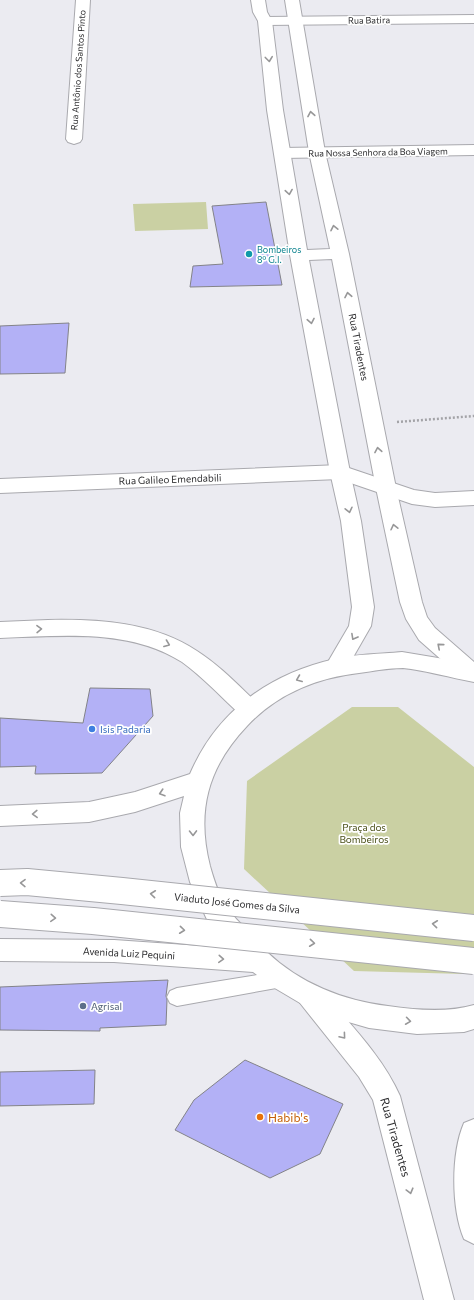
<svg xmlns="http://www.w3.org/2000/svg" width="474" height="1300" viewBox="0 0 474 1300" font-family="Commissioner,sans-serif">
<style>
.green{fill:#cad0a3}
.building{fill:#b3b1f6;stroke:#838388}
.lines{fill:none;stroke-linecap:round;stroke-linejoin:round}
.lane-casing{stroke:#a9a9ae;stroke-width:2}
.street-casing{stroke:#a9a9ae;stroke-width:2}
.secondary-casing{stroke:#a9a9ae;stroke-width:2}
.primary-casing{stroke:#a9a9ae;stroke-width:2}
.path{stroke:#a3a3a7;stroke-width:2.5;stroke-dasharray:2 2;stroke-linecap:butt}
.lane{fill:#fff;fill-rule:evenodd}
.street{fill:#fff;fill-rule:evenodd}
.secondary{fill:#fff;fill-rule:evenodd}
.primary{fill:#fff;fill-rule:evenodd}
.primary-bridge-casing{stroke:#a9a9ae;stroke-width:28;stroke-linecap:butt}
.primary-bridge{stroke:#fff;stroke-width:26}
.oneway{stroke:#979798}
.culture-dot{fill:#0f9aa8;stroke:#fff;stroke-width:1.5}
.shop-dot{fill:#3f7fe0;stroke:#fff;stroke-width:1.5}
.service-dot{fill:#5c6f8a;stroke:#fff;stroke-width:1.5}
.food-dot{fill:#e8710a;stroke:#fff;stroke-width:1.5}
.labels{text-anchor:middle;dominant-baseline:central;stroke-width:3.5;stroke-linejoin:round;paint-order:stroke}
.far-street-label{font-size:9px;fill:#2f2f31;stroke:#fff}
.far-culture-label{font-size:9px;fill:#0d838f;stroke:#fff;text-anchor:start}
.street-label{font-size:10px;fill:#2f2f31;stroke:#fff}
.shop-label{font-size:10px;fill:#366cbe;stroke:#fff;text-anchor:start}
.park-label{font-size:10px;fill:#4b5019;stroke:#fff}
.service-label{font-size:10px;fill:#4e5e75;stroke:#fff;text-anchor:start}
.near-food-label{font-size:12px;fill:#c56008;stroke:#fff;text-anchor:start}
.near-street-label{font-size:12px;fill:#2f2f31;stroke:#fff}
</style>
<rect width="100%" height="100%" fill="#ebebf1"/>
<path class="green" d="M 206,202 L 208,229 L 135,231 L 133,204 Z
M 352,707 L 398,707 L 474,767 L 474,967 L 464,974 L 354,971 L 244,869 L 247,781 Z"/>
<path class="building" d="M 266,202 L 282,285 L 190,287 L 193,266 L 223,264 L 212,206 Z
M 69,323 L 65,373 L 0,374 L 0,326 Z
M 90,688 L 150,689 L 153,716 L 102,773 L 35,774 L 36,766 L 0,767 L 0,718 L 83,723 Z
M 168,980 L 166,996 L 167,1000 L 166,1025 L 100,1028 L 100,1031 L 0,1030 L 0,987 Z
M 245,1060 L 343,1104 L 320,1154 L 270,1178 L 175,1130 L 194,1100 Z
M 95,1070 L 94,1104 L 0,1106 L 0,1072 Z"/>
<g class="lines">
<g class="lane-casing">
<path id="lane" d="M 282,971 L 289,973 L 291,979 L 289,985 L 282,987 L 177,1006 L 170,1003 L 167,997 L 170,991 L 177,988 Z"/>
</g>
<g class="street-casing">
<path id="street" d="M 76,0 L 90,0 L 82,139 L 80,142 L 74,144 L 68,142 L 66,139 Z
M 474,15 L 474,23 L 265,25 L 260,24 L 258,21 L 260,18 L 265,17 Z
M 474,145 L 474,155 L 282,158 L 276,156 L 274,153 L 276,150 L 282,148 Z
M 340,465 L 414,490 L 435,493 L 474,491 L 474,505 L 435,507 L 412,504 L 339,479 L 0,493 L 0,479 Z
M 48,620 C 99,619 153,622 197,651 C 219,665 238,685 257,703 L 260,709 L 257,715 L 249,718 L 241,715 C 222,698 203,677 182,662 C 129,628 60,636 0,638 L 0,622 Z"/>
</g>
<g class="secondary-casing">
<path id="secondary" d="M 251,0 L 265,0 L 267,12 L 272,21 L 283,110 L 307,250 L 330,249 L 309,152 L 285,0 L 299,0 L 325,152 L 349,254 L 396,488 L 422,602 L 427,617 L 435,628 L 474,662 L 474,678 L 469,679 L 461,677 L 419,640 L 406,619 L 400,602 L 376,488 L 332,259 L 309,260 L 350,472 L 361,521 L 374,607 L 371,626 L 344,673 L 336,675 L 328,673 L 325,667 L 349,626 L 352,607 L 341,521 L 330,472 L 290,255 L 267,110 L 258,21 L 253,12 Z
M 309,983 L 318,987 C 347,1021 382,1055 400,1096 L 454,1300 L 424,1300 L 373,1100 L 359,1077 L 300,1003 L 296,995 L 300,987 Z
M 474,1119 L 474,1244 L 464,1239 C 451,1208 451,1153 464,1123 Z"/>
</g>
<g class="primary-casing">
<path id="primary" d="M 402,652 L 474,664 L 474,682 C 452,678 424,670 403,668 C 389,668 373,671 359,673 C 316,678 277,694 247,726 C 208,767 196,811 210,866 C 214,880 219,897 228,909 C 233,916 239,922 245,928 C 252,936 259,945 267,952 C 299,983 344,1001 388,1006 C 415,1010 447,1013 474,1005 L 474,1029 L 464,1032 L 417,1034 L 369,1028 L 338,1019 L 300,1003 L 273,987 L 253,972 L 114,962 L 0,961 L 0,939 L 114,940 L 230,948 L 209,924 L 190,882 L 181,847 L 180,813 L 184,796 L 135,812 L 89,822 L 0,826 L 0,806 L 89,802 L 135,792 L 190,774 C 217,711 269,674 335,659 C 356,654 380,654 402,652 Z"/>
</g>
<path class="path" d="M 397,422 L 474,416"/>
<use href="#lane" class="lane"/>
<use href="#street" class="street"/>
<use href="#secondary" class="secondary"/>
<use href="#primary" class="primary"/>
<g class="primary-bridge-casing">
<path id="primary-bridge" d="M 0,883 L 27,882 L 122,891 L 474,928
M 0,914 L 93,921 L 474,961"/>
</g>
<use href="#primary-bridge" class="primary-bridge"/>
</g>
<defs><path id="oneway-chevron" d="M-2-3.5L2.5 0L-2 3.5" fill="none" stroke-width="1.6" stroke-linecap="round" stroke-linejoin="round"/></defs>
<g class="oneway">
<use href="#oneway-chevron" transform="translate(269 59) rotate(83)"/>
<use href="#oneway-chevron" transform="translate(311 114) rotate(-100)"/>
<use href="#oneway-chevron" transform="translate(289 192) rotate(81)"/>
<use href="#oneway-chevron" transform="translate(334 228) rotate(-102)"/>
<use href="#oneway-chevron" transform="translate(348 295) rotate(-101)"/>
<use href="#oneway-chevron" transform="translate(311 321) rotate(79)"/>
<use href="#oneway-chevron" transform="translate(378 450) rotate(-100)"/>
<use href="#oneway-chevron" transform="translate(349 510) rotate(77)"/>
<use href="#oneway-chevron" transform="translate(394 527) rotate(-103)"/>
<use href="#oneway-chevron" transform="translate(39 629) rotate(-1)"/>
<use href="#oneway-chevron" transform="translate(354 637) rotate(119)"/>
<use href="#oneway-chevron" transform="translate(167 644) rotate(21)"/>
<use href="#oneway-chevron" transform="translate(440 646) rotate(-139)"/>
<use href="#oneway-chevron" transform="translate(299 679) rotate(158)"/>
<use href="#oneway-chevron" transform="translate(162 793) rotate(162)"/>
<use href="#oneway-chevron" transform="translate(35 814) rotate(178)"/>
<use href="#oneway-chevron" transform="translate(193 833) rotate(89)"/>
<use href="#oneway-chevron" transform="translate(23 883) rotate(-179)"/>
<use href="#oneway-chevron" transform="translate(153 894) rotate(-174)"/>
<use href="#oneway-chevron" transform="translate(53 918) rotate(4)"/>
<use href="#oneway-chevron" transform="translate(435 924) rotate(-174)"/>
<use href="#oneway-chevron" transform="translate(182 930) rotate(6)"/>
<use href="#oneway-chevron" transform="translate(312 943) rotate(6)"/>
<use href="#oneway-chevron" transform="translate(221 959) rotate(4)"/>
<use href="#oneway-chevron" transform="translate(408 1021) rotate(8)"/>
<use href="#oneway-chevron" transform="translate(343 1036) rotate(50)"/>
<use href="#oneway-chevron" transform="translate(410 1191) rotate(75)"/>
</g>
<circle class="culture-dot" cx="249" cy="254" r="4"/>
<circle class="shop-dot" cx="92" cy="729" r="4"/>
<circle class="service-dot" cx="83" cy="1006" r="4"/>
<circle class="food-dot" cx="260" cy="1117" r="4"/>
<g class="labels">
<g class="far-street-label">
<text transform="translate(369 20) rotate(-1)">Rua Batira</text>
<text transform="translate(78 70) rotate(-86)">Rua Antônio dos Santos Pinto</text>
<text transform="translate(378 152) rotate(-1)">Rua Nossa Senhora da Boa Viagem</text>
</g>
<g class="far-culture-label">
<text x="257" y="249">Bombeiros<tspan x="257" dy="10">8º G.I.</tspan></text>
</g>
<g class="street-label">
<text transform="translate(359 347) rotate(79)">Rua Tiradentes</text>
<text transform="translate(170 479) rotate(-2)">Rua Galileo Emendabili</text>
<text transform="translate(237 903) rotate(6)">Viaduto José Gomes da Silva</text>
<text transform="translate(129 953) rotate(3)">Avenida Luiz Pequini</text>
</g>
<g class="shop-label">
<text x="100" y="729">Isis Padaria</text>
</g>
<g class="park-label">
<text x="364" y="827">Praça dos<tspan x="364" dy="12">Bombeiros</tspan></text>
</g>
<g class="service-label">
<text x="91" y="1006">Agrisal</text>
</g>
<g class="near-food-label">
<text x="268" y="1117">Habib's</text>
</g>
<g class="near-street-label">
<text transform="translate(396 1137) rotate(74)">Rua Tiradentes</text>
</g>
</g>
</svg>
